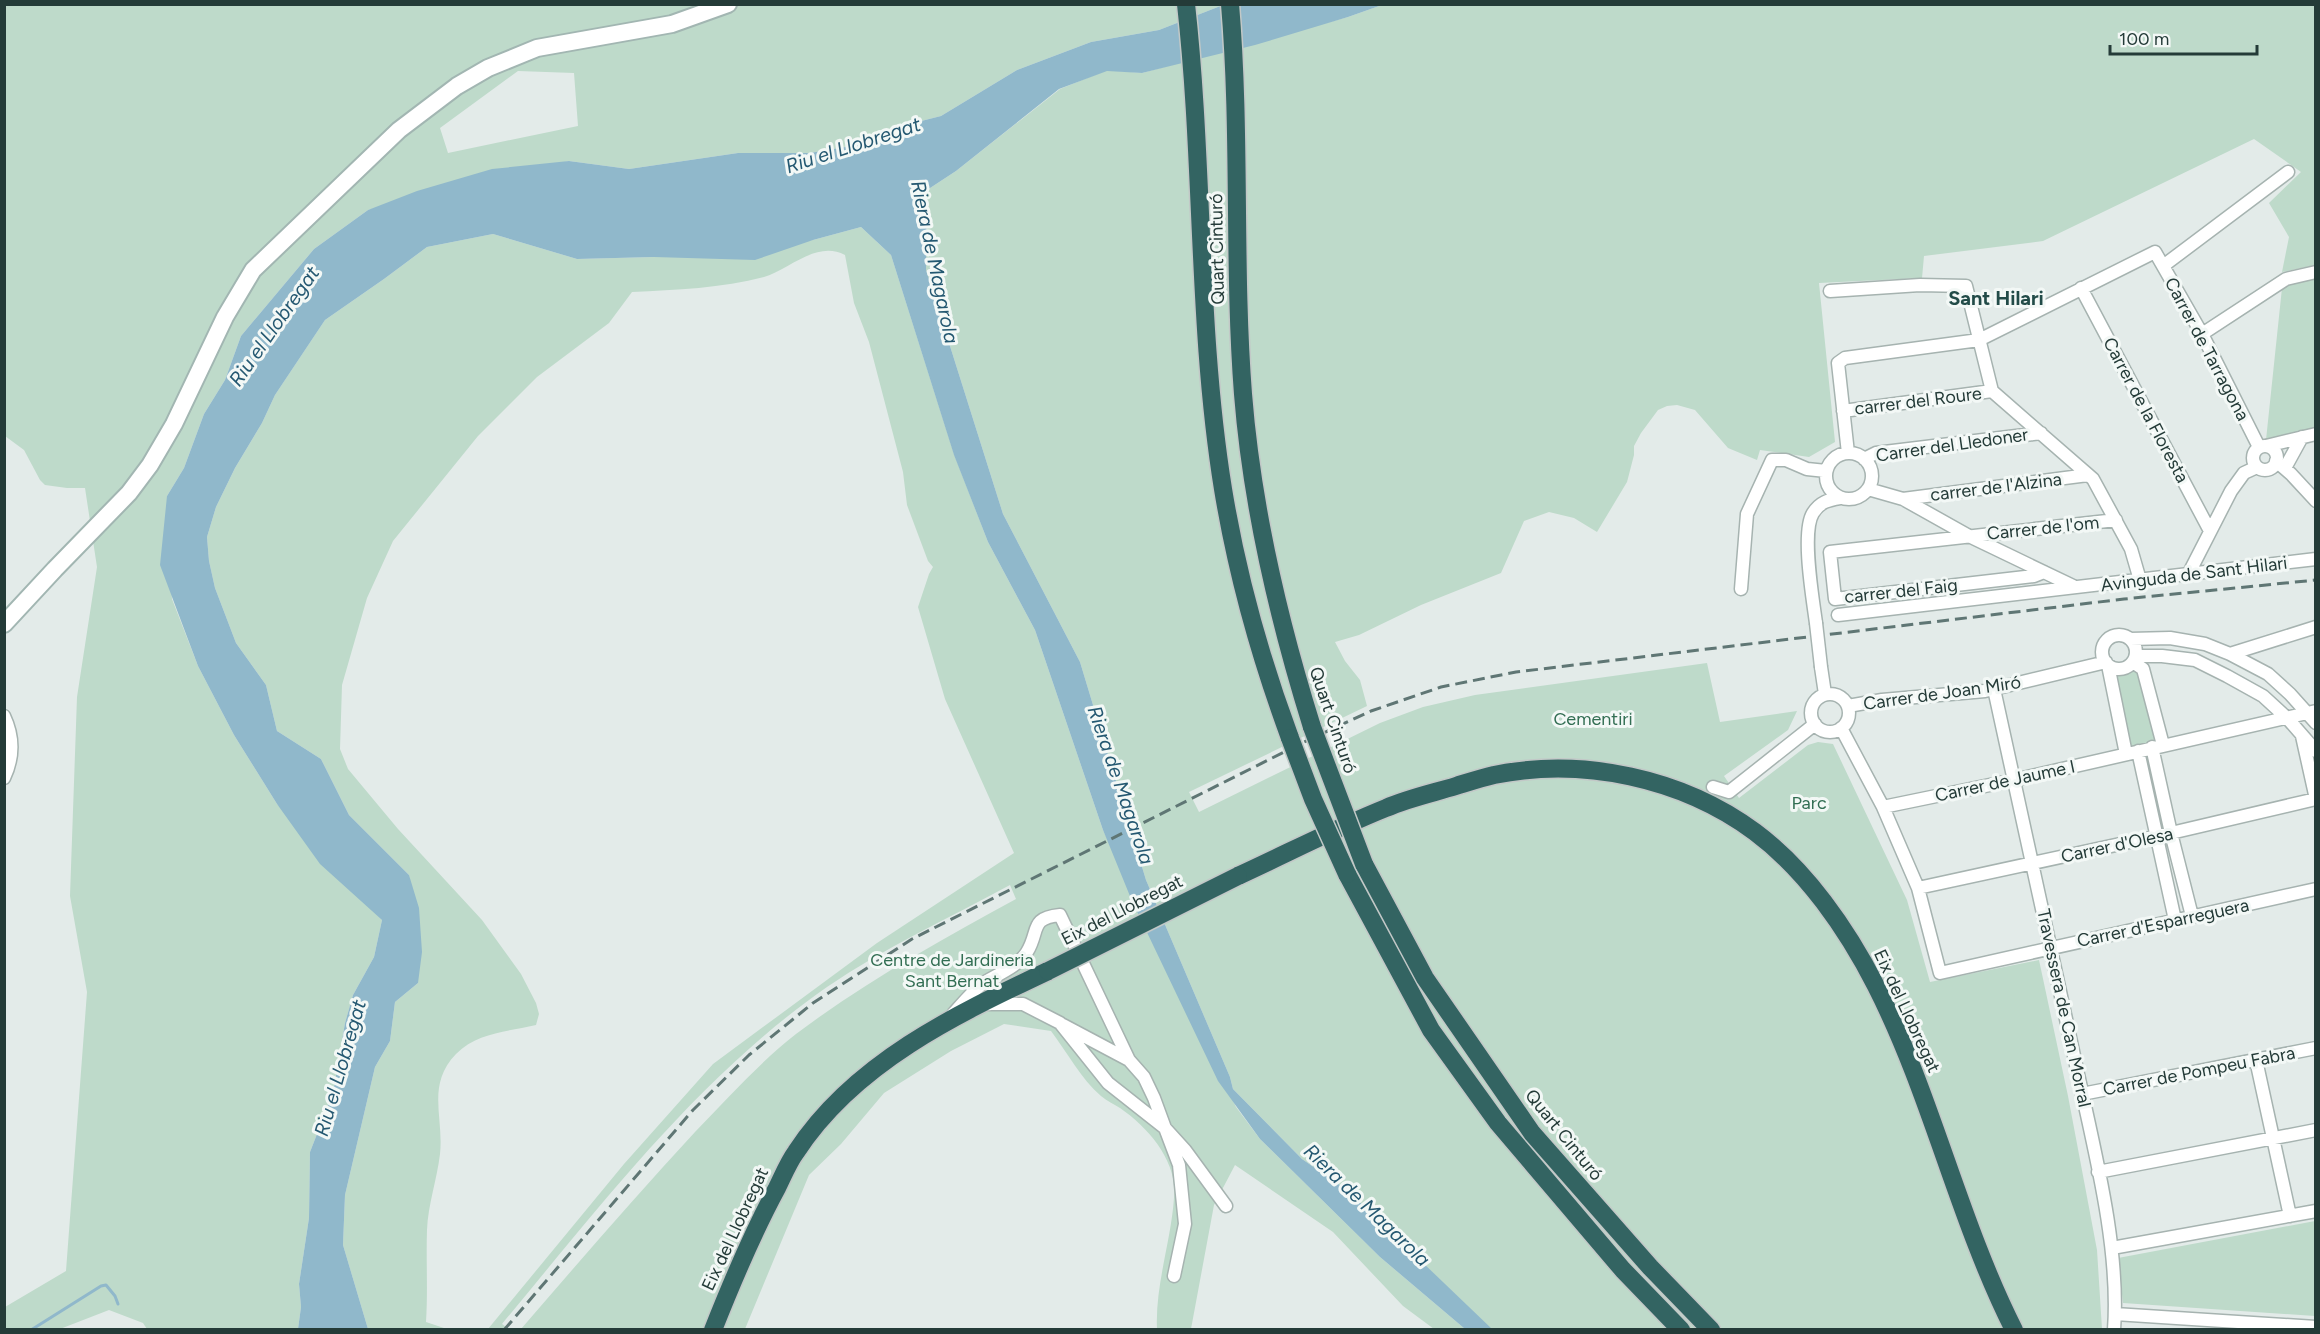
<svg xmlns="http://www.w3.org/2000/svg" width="2320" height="1334" viewBox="0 0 2320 1334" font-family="Figtree,sans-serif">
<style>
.green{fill:#bedaca;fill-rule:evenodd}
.water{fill:#90b8cb}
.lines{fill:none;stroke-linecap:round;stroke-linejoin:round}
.stream{stroke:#90b8cb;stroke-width:3}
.street-casing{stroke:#a6b3b0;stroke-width:15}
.secondary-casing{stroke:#a2b6b2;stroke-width:20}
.highway-casing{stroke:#c2c8c7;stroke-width:21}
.street{stroke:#fff;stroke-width:12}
.secondary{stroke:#fff;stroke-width:16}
.highway{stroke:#336462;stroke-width:18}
.rail{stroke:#5f7674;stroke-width:3;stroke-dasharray:12 6;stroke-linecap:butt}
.street-bridge-casing{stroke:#a6b3b0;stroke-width:15;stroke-linecap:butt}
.highway-bridge-casing{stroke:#c2c8c7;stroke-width:21;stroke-linecap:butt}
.street-bridge{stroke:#fff;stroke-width:12}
.highway-bridge{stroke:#336462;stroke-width:18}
.labels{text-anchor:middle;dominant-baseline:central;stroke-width:6;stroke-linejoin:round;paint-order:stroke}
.street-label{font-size:18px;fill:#243b38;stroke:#f3f8f6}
.park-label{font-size:18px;fill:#326e53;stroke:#f3f8f6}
.water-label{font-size:20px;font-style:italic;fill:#245871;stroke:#f3f8f6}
.neighbourhood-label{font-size:20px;font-weight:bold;fill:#224b48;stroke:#f3f8f6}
</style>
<rect width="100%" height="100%" fill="#e3ebe9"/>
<path class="green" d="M 4,5 L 1223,5 L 1159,30 L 1091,42 L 1017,70 L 941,116 L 874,133 L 851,146 L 810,153 L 738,153 L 629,169 L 569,161 L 368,210 L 314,249 L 241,336 L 225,380 L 204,414 L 184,468 L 167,496 L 172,599 L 198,666 L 234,735 L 277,804 L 382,920 L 374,957 L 353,995 L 345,1023 L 333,1093 L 310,1152 L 309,1218 L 299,1284 L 301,1307 L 298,1329 L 147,1329 L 143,1323 L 109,1310 L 60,1329 L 5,1329 L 5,1307 L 66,1271 L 87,992 L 70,896 L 77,697 L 97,567 L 85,488 L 67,488 L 45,485 L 40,480 L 24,450 L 5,436 ZM 518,71 L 574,73 L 578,126 L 448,153 L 440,128 Z
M 1382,5 L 2315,5 L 2315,265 L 2282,272 L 2289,237 L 2269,203 L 2301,172 L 2254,139 L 2043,241 L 1924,256 L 1922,278 L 1819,283 L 1835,442 L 1809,457 L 1760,450 L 1757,460 L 1728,448 L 1695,410 L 1677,405 L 1667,406 L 1658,410 L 1641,433 L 1634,446 L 1634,455 L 1627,482 L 1597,532 L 1574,518 L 1549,512 L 1524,521 L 1501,573 L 1421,605 L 1359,635 L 1335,642 L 1345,661 L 1360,680 L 1367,706 L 1189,792 L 1199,812 L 1380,723 L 1423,707 L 1475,695 L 1707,663 L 1720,722 L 1797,711 L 1788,730 L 1724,776 L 1739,798 L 1808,745 L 1818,742 L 1833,744 L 1907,900 L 1930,982 L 2039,960 L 2068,1096 L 2097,1250 L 2102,1329 L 1491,1329 L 1347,1190 L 1302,1159 L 1233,1089 L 1230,1077 L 1146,880 L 1080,662 L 1003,514 L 926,270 L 927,190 L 956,171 L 1060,89 L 1107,70 L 1142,73 L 1348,17 Z
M 861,227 L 891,255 L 954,454 L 988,542 L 1035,630 L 1103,830 L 1236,1107 L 1260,1139 L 1380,1257 L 1465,1329 L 1434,1329 L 1403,1306 L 1333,1232 L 1235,1165 L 1214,1205 L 1191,1329 L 1157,1329 C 1155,1285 1171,1242 1174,1198 C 1178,1162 1149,1128 1120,1108 C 1114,1104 1107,1101 1101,1096 C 1081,1079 1067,1052 1051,1031 L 1004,1024 L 951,1051 L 884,1093 L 841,1144 L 809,1175 L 745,1329 L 521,1329 C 578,1263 635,1197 695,1132 C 727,1099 759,1063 796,1034 C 865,982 941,940 1016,899 L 1010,885 C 949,918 884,948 827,987 C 699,1076 601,1205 502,1324 L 509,1329 L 488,1329 L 624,1164 L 713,1064 L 877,943 L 1014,853 L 945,699 L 918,607 L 929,574 L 933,567 L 928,561 L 907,505 L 903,472 L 869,342 L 854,303 L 845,255 C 817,240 790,269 764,277 C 722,288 676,290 632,292 L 609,323 L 537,377 L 478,436 L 393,541 L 367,598 L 342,685 L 340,749 L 348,769 L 398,829 L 482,920 L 521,974 L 536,1003 L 539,1014 L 536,1025 C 507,1032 478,1032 456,1054 C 426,1085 444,1117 440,1154 C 437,1179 428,1205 427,1230 C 426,1261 428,1291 426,1322 L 447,1329 L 368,1329 L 343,1245 L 345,1195 L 375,1067 L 390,1041 L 395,1002 L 418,983 L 409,875 L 349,815 L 321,759 L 277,731 L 266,685 L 236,643 L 215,588 L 209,561 L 207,537 L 216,507 L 235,468 L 262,423 L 275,395 L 325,320 L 384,279 L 427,247 L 493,234 L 577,259 L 654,257 L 813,240 Z
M 2315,277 L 2315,429 L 2266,440 L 2282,288 L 2289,283 Z
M 2134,669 L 2138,673 L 2157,742 L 2130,748 L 2115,674 Z
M 2315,1221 L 2315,1316 L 2123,1303 L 2118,1258 Z"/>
<path class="water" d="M 1223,5 L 1382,5 L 1348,17 L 1255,45 L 1142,73 L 1107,71 L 1059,89 L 956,171 L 927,190 L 926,270 L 1003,514 L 1080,662 L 1146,880 L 1230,1077 L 1233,1089 L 1302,1159 L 1347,1190 L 1492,1329 L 1465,1329 L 1380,1257 L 1260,1139 L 1218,1081 L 1132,901 L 1103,830 L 1035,630 L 988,542 L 954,455 L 891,255 L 861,227 L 813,240 L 755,260 L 654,257 L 577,259 L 493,234 L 427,247 L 384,279 L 325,320 L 275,395 L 262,423 L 235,468 L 216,507 L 207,537 L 209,561 L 215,588 L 236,643 L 266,685 L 277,731 L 321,759 L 349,815 L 409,875 L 419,908 L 422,952 L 418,983 L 395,1002 L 390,1041 L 375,1067 L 345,1195 L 343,1245 L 368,1329 L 298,1329 L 301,1307 L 299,1284 L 309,1218 L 310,1152 L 333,1093 L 345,1023 L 353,995 L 374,957 L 382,920 L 320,864 L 277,804 L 234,735 L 198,666 L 160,565 L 167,496 L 184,468 L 204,414 L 225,380 L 241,336 L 314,249 L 368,210 L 417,191 L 492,169 L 569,161 L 629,169 L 738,153 L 810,153 L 851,146 L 874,133 L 941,116 L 1017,70 L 1091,42 L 1159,30 Z"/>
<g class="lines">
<path class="stream" d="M 31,1330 L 101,1286 L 106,1285 L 115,1296 L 118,1304"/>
<g class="street-casing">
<path id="street" d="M 2163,266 L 2288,172
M 2081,288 L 2210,531
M 1830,291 L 1920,285 L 1966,286 L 1992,391 L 2093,479 L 2131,549 L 2140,580
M 2202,334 L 2286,279 L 2316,272
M 1843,411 L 1992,391
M 2266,446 L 2316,434
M2253 458a12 12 0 1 1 24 0a12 12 0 1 1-24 0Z
M 1848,453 L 1838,363 L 1845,358 L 1979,340 L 2155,252 L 2202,334 L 2259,447
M1826 476a23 23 0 1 1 46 0a23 23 0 1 1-46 0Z
M 1864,459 L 1876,453 L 2041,433
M 2276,461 L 2291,474 L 2316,501
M 2285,468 L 2302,437
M 1868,489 L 1903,499 L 1969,536 L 2073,586
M 1903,499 L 2088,475
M 2044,572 L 2034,576 L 1835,599 L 1830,552 L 2116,520
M 2189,573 L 2231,491 L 2244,473 L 2257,467
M 1741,589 L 1747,514 L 1772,460 L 1786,460 L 1807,469 L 1826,471
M 1838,615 L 2316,559
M 1816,623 C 1813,600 1801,532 1813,513 C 1820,502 1828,500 1840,498
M2102 652a17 17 0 1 1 34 0a17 17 0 1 1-34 0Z
M 2130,639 L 2170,638 L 2205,644 L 2230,654 L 2268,674 L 2290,694 L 2316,723
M 2230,654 L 2316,627
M 2136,656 L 2162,656 L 2195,660 L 2227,676 L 2263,696 L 2288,719 L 2316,751
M 2133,662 L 2143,669 L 2163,745
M 2108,665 L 2126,754
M 1821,667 L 1825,694
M 1994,689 C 2022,817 2051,945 2078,1074 C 2095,1153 2120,1249 2114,1330
M1811 713a19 19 0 1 1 38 0a19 19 0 1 1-38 0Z
M 1848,706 L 1882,700 L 1985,691 L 2106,662
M 4,716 C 14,737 14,757 4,778
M 1841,728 L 1883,807 L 1918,888 L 1940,973 L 2316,889
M 2302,736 L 2316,799
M 2152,747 L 2171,833 L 2192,916
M 2138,751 L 2175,920
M 1713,787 L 1729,792 L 1815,724
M 1883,807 L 2014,780 L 2316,711
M 1918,888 L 2171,833 L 2316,799
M 986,1004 L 1023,1004 L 1060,1023 L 1108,1083 L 1165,1128 L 1179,1165 L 1185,1224 L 1174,1276
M 953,1014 C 962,1004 972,992 982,984 C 996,975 1018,967 1027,952 C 1040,931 1029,918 1060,915 L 1129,1060 L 1144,1077 L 1154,1098 L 1165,1128 L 1185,1150 L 1226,1206
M 1063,1025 L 1129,1060
M 2256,1060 L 2290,1216
M 2082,1094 L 2316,1048
M 2098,1172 L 2316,1130
M 2112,1248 L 2316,1211
M 2115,1314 L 2316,1327"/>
</g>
<g class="secondary-casing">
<path id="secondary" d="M 4,624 L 55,569 L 129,493 L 150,465 L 174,424 L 225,317 L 253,270 L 399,130 L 457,86 L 488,68 L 537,48 L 672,24 L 728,4"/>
</g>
<g class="highway-casing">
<path id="highway" d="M 1186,4 C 1204,165 1197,328 1223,489 C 1237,574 1260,657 1290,738
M 1230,4 C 1241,134 1233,265 1243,394 C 1252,508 1278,618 1312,727
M 1364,864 L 1425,978 L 1532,1133 L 1650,1267 L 1711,1330
M 1347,874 L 1431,1030 L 1498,1123 L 1623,1270 L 1681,1330
M 1238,876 C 1288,853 1336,828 1386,808 C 1409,798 1433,793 1456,786 C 1469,782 1481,778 1494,775 C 1583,757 1682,778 1755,832 C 1806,870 1847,929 1876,986 C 1932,1096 1958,1219 2014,1330
M 713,1330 C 732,1282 752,1234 777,1188 C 783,1176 788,1163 796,1152 C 854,1063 955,1015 1048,971"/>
</g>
<use href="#street" class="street"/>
<use href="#secondary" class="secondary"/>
<use href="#highway" class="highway"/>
<path class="rail" d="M 504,1330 L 693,1110 L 749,1055 L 813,1003 L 912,939 L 1304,742 L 1371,711 L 1441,687 L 1516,672 L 2124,599 L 2316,580"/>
<g class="street-bridge-casing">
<path id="street-bridge" d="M 1816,623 L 1821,667"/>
</g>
<g class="highway-bridge-casing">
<path id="highway-bridge" d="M 1312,727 L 1364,864
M 1290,738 L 1313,799 L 1347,874
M 1048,971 L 1238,876"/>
</g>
<use href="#street-bridge" class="street-bridge"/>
<use href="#highway-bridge" class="highway-bridge"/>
</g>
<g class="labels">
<g class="street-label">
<text transform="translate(1217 249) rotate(-91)">Quart Cinturó</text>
<text transform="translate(2207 349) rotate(62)">Carrer de Tarragona</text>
<text transform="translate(1918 401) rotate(-7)">carrer del Roure</text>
<text transform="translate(2146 410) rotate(62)">Carrer de la Floresta</text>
<text transform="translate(1952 445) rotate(-8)">Carrer del Lledoner</text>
<text transform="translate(1996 487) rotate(-7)">carrer de l'Alzina</text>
<text transform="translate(2043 528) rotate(-6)">Carrer de l'om</text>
<text transform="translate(2194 574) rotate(-7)">Avinguda de Sant Hilari</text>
<text transform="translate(1901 591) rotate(-6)">carrer del Faig</text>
<text transform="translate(1942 693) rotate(-8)">Carrer de Joan Miró</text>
<text transform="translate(1333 720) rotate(71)">Quart Cinturó</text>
<text transform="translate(2005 781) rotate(-12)">Carrer de Jaume I</text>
<text transform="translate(2117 845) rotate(-12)">Carrer d'Olesa</text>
<text transform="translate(1122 910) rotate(-27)">Eix del Llobregat</text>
<text transform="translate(2163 923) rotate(-12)">Carrer d'Esparreguera</text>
<text transform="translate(2064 1008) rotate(78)">Travessera de Can Morral</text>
<text transform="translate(1907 1011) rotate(65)">Eix del Llobregat</text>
<text transform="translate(2199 1071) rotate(-11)">Carrer de Pompeu Fabra</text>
<text transform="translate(1564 1135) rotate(51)">Quart Cinturó</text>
<text transform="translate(735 1229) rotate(-65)">Eix del Llobregat</text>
</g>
<g class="park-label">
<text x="1593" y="719">Cementiri</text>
<text x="1809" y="803">Parc</text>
<text x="952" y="960">Centre de Jardineria<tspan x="952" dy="21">Sant Bernat</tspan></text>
</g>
<g class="water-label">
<text transform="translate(853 145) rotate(-18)">Riu el Llobregat</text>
<text transform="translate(935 262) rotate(78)">Riera de Magarola</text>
<text transform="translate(274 326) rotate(-55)">Riu el Llobregat</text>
<text transform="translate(1121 785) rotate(71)">Riera de Magarola</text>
<text transform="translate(340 1068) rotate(-74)">Riu el Llobregat</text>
<text transform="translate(1367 1205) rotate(44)">Riera de Magarola</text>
</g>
<g class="neighbourhood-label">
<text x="1996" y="298">Sant Hilari</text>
</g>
</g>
<rect width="2320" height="1334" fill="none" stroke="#243b38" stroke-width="12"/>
<path d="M2110 45v9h147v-9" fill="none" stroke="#243b38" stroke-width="3"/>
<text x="2119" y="45" font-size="18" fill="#243b38" stroke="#f3f8f6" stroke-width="4.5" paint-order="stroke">100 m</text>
</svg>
